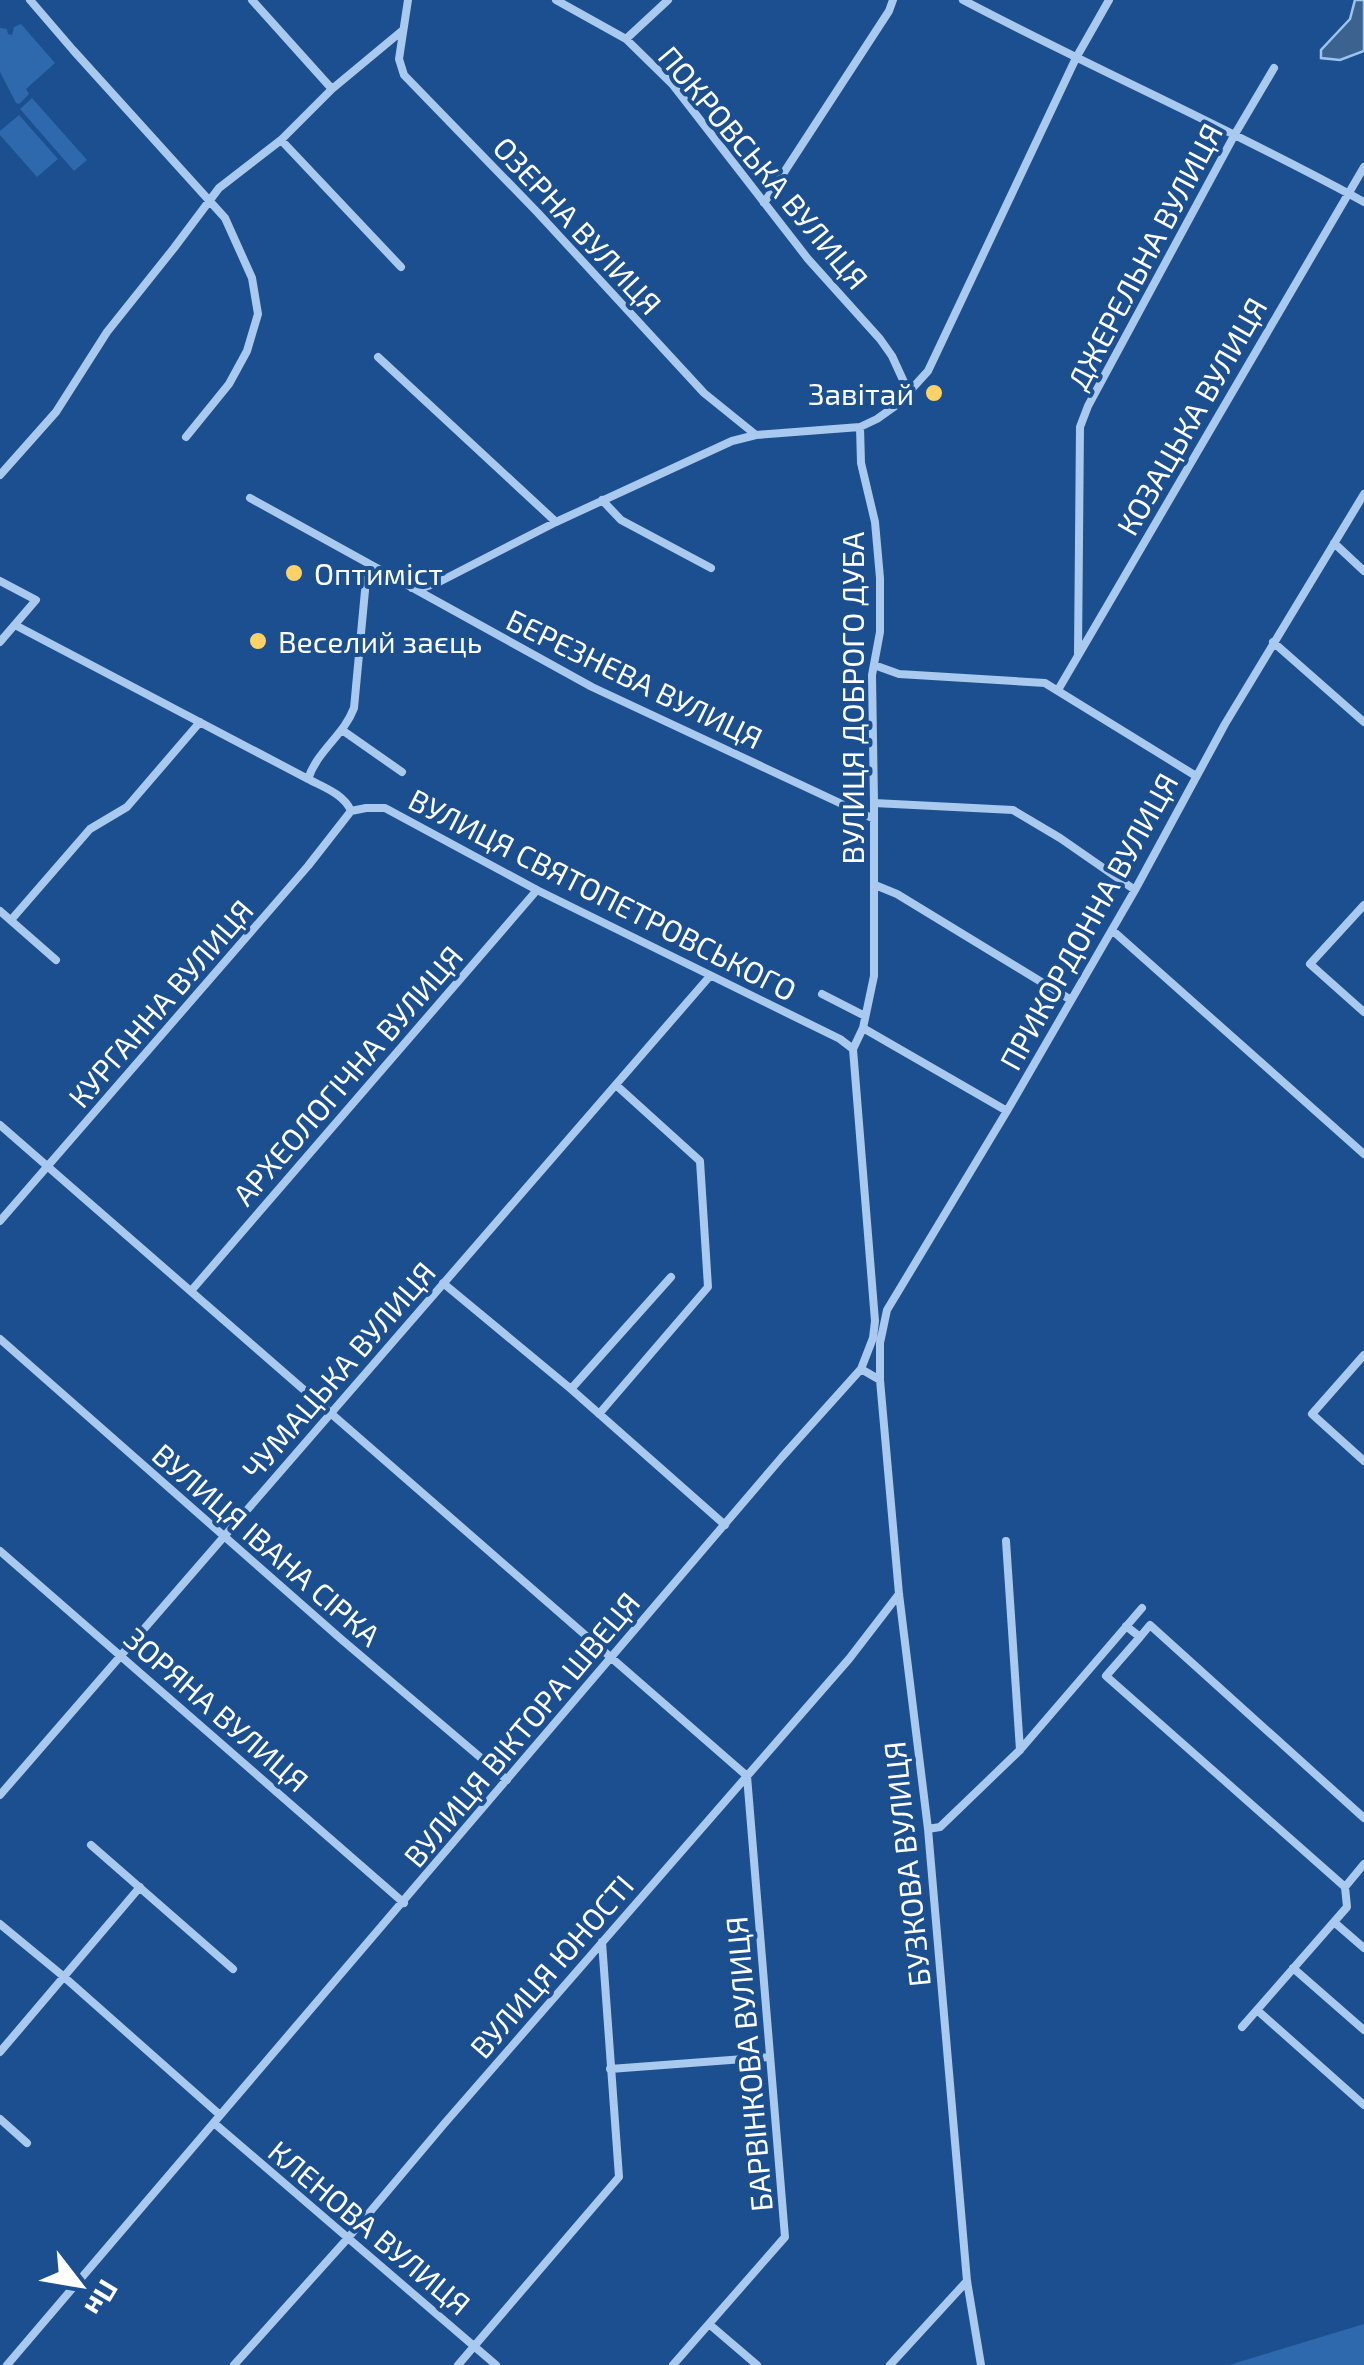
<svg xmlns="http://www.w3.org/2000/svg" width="1364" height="2365" viewBox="0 0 1364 2365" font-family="'Exo 2',sans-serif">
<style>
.green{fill:#2e69ad}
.water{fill:#3c6290;stroke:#9cc4f0;stroke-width:2.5}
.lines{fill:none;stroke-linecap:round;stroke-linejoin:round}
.minor{stroke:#a9c9ee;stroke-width:8}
.poi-dot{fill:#ffd166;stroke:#1b4f8f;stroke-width:4}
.labels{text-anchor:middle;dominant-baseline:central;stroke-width:8;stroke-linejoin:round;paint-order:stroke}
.street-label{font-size:30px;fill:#fff;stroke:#1b4f8f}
.poi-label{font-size:30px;fill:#fff;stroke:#1b4f8f;text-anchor:start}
</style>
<rect width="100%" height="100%" fill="#1b4f8f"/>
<path class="green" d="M 21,24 L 55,63 L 26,89 L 29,94 L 19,104 L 16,103 L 0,72 L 0,28 L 7,29 L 8,34 L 12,35 L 14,27 Z
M 32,98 L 87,160 L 74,171 L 20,109 Z
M 19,115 L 58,159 L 37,177 L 0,135 L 0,131 Z
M 1364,2324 L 1364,2365 L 1229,2365 Z"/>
<path class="water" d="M 1355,0 L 1364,0 L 1364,51 L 1340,60 L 1321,58 L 1321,50 L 1350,19 Z"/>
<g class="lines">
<path class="minor" d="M 30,0 L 73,50 L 225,218 L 252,278 L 258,314 L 247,351 L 229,384 L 186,437
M 252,0 L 332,89
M 408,0 L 399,59 L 404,75 L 538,213 L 704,393 L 756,435
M 556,0 L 626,39 L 673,85 L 808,259 L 880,339 L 892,356 L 909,393
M 963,0 C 1096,70 1233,130 1364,202
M 626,39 L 668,0
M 281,140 L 401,267
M 764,203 L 889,11 L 893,0
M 378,357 L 556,522
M 0,475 L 56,412 L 107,332 L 174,248 L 219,188 L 281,140 L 332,89 L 403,30
M 250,498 L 592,687 L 874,819
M 602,500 L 621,520 L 711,568
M 1334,543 L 1364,571
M 0,581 L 36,600 L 0,642
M 412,588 L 425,587 L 439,582 L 556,522 L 732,441 L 756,435 L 860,427 L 877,419 L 898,404 L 928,371 L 1076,58 L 1109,0
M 15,625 L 308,779 C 323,787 344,794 351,811 L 366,808 L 385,808 L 537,890 L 840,1039 L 853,1049
M 1273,642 L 1364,722
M 1078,654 L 1080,427 L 1088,406 L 1235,134 L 1274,68
M 874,665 L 899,674 L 1045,683 L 1196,776
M 1058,690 L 1364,167
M 342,730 L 402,772
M 308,779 C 317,751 344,735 354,708 L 366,580 L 371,573 L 380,570
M 874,803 L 1013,810 L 1060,838 L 1135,890
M 875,885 L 897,894 L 1071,1000
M 1364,905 L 1310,964 L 1364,1012
M 0,911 L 56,960
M 11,920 L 90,829 L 127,807 L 200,722
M 1112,930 L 1364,1154
M 822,994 L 865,1016
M 863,1028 L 1007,1111
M 853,1049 L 863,1028 L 874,976 L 874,803 L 872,675 L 880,632 L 880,578 L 875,522 L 861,463 L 860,427
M 0,1125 L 747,1776 L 785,2237 L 673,2365
M 0,1221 L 308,866 L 351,811
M 443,1283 L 571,1389 L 725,1525
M 191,1291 L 537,890
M 0,1339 L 341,1639 L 507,1780
M 1364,1355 L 1312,1414 L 1364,1461
M 861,1369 L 880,1380 L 899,1594 L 928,1829 L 967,2281 L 981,2365
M 880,1380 L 880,1343 L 887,1310 L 1007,1111 L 1135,890 L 1225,724 L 1364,494
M 571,1389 L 671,1277
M 599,1414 L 708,1287 L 700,1161 L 616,1085
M 1006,1541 L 1020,1750
M 0,1551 L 404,1903
M 1126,1626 L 1140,1637 L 1106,1676 L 1345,1887 L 1364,1864
M 1140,1637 L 1150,1625 L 1364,1818
M 0,1795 L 710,976
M 928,1829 L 940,1827 L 1020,1750 L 1142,1608
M 91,1845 L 233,1969
M 1334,1922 L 1364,1948
M 0,1924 L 63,1976 L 220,2115
M 1293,1968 L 1364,2030
M 1257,2010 L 1364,2105
M 1242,2027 L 1347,1907 L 1345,1887
M 0,2052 L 140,1887
M 610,2069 L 770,2057
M 0,2119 L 27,2143
M 214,2123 L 496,2365
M 709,2324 L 757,2365
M 7,2365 L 782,1457 L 861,1369 L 873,1338 L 875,1321 L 853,1049
M 234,2365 L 348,2238 L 444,2124 L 849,1659 L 899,1594
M 458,2365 L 619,2177 L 602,1942
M 890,2365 L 967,2281"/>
</g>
<g class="poi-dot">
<circle cx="934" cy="393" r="10"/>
<circle cx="294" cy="573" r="10"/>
<circle cx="258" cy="641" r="10"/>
</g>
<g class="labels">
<g class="street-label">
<text transform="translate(764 167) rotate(50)">ПОКРОВСЬКА ВУЛИЦЯ</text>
<text transform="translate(578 225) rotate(47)">ОЗЕРНА ВУЛИЦЯ</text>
<text transform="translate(1144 256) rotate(-62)">ДЖЕРЕЛЬНА ВУЛИЦЯ</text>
<text transform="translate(1191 416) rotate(-60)">КОЗАЦЬКА ВУЛИЦЯ</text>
<text transform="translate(635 678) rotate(26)">БЕРЕЗНЕВА ВУЛИЦЯ</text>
<text transform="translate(852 698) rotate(-90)">ВУЛИЦЯ ДОБРОГО ДУБА</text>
<text transform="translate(603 894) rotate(27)">ВУЛИЦЯ СВЯТОПЕТРОВСЬКОГО</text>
<text transform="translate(1088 921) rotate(-61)">ПРИКОРДОННА ВУЛИЦЯ</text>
<text transform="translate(160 1003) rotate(-49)">КУРГАННА ВУЛИЦЯ</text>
<text transform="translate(347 1075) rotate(-49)">АРХЕОЛОГІЧНА ВУЛИЦЯ</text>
<text transform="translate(338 1370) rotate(-49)">ЧУМАЦЬКА ВУЛИЦЯ</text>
<text transform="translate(267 1544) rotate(41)">ВУЛИЦЯ ІВАНА СІРКА</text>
<text transform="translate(217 1709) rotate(41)">ЗОРЯНА ВУЛИЦЯ</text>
<text transform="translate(521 1729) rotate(-50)">ВУЛИЦЯ ВІКТОРА ШВЕЦЯ</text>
<text transform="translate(906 1864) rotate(-96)">БУЗКОВА ВУЛИЦЯ</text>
<text transform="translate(551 1966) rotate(-49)">ВУЛИЦЯ ЮНОСТІ</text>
<text transform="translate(748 2064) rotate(-95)">БАРВІНКОВА ВУЛИЦЯ</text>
<text transform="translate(370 2227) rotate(40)">КЛЕНОВА ВУЛИЦЯ</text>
</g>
<g class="poi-label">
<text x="914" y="393" text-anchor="end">Завітай</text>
<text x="314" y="573">Оптиміст</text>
<text x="278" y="641">Веселий заєць</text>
</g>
</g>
<g transform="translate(80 2285) rotate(121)" stroke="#1b4f8f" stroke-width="8" paint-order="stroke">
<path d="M0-8L18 38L0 25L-18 38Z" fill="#ffffff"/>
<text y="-15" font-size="28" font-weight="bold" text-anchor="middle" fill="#ffffff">Пн</text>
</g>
</svg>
